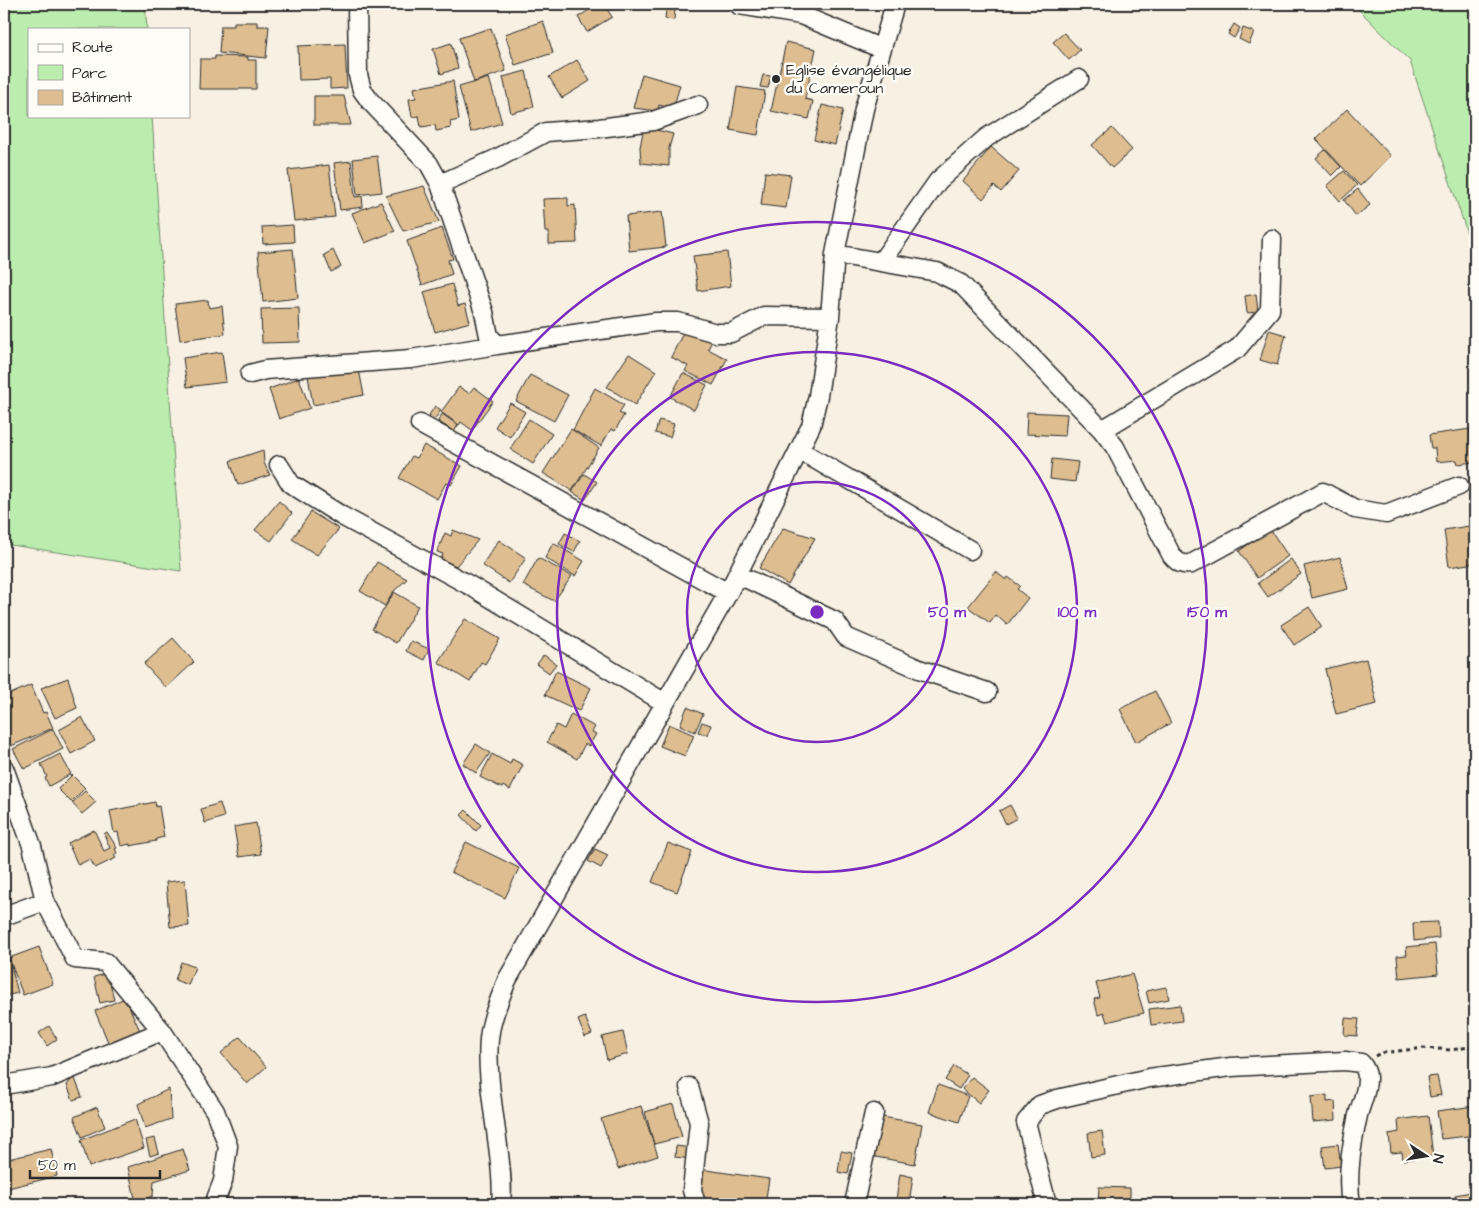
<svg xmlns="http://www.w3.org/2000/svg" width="1479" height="1208" viewBox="0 0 1479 1208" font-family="'Architects Daughter',sans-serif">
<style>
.green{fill:#bbeeae;stroke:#738c6c}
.building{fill:#debe91;stroke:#2b2b2b}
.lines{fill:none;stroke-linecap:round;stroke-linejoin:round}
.minor-casing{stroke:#2b2b2b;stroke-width:21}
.path{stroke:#2b2b2b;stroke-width:3;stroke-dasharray:4 4;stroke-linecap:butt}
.minor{stroke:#fdfcf7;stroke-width:18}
.ring{fill:none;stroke:#7b2cbf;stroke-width:2.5}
.poi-dot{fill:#2b2b2b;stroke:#fdfcf7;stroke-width:2}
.labels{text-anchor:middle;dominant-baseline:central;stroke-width:5;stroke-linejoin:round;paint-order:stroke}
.poi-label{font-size:16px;fill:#2b2b2b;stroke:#fdfcf7;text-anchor:start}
.centre{fill:#7b2cbf;stroke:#fdfcf7;stroke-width:2.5}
.ring-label{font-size:15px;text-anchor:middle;font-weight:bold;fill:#7b2cbf;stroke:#fdfcf7;stroke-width:5;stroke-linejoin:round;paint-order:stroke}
</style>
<rect width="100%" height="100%" fill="#f7f0e3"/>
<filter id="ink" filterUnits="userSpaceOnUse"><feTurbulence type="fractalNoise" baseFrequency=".02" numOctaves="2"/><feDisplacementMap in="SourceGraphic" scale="10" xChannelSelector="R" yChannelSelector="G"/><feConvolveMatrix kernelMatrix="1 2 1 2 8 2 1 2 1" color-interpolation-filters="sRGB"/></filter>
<g filter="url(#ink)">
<path class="green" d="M 4,4 L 145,4 L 147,29 L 29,29 L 29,116 L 152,116 L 181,571 L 4,544 Z
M 1353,4 L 1475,4 L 1475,257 L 1410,61 Z"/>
<path class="building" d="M 599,4 L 604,4 L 612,17 L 587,32 L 578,17 Z
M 666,9 L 675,10 L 674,20 L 665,19 Z
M 543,21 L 553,53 L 515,65 L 505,34 Z
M 234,22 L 257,22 L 257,26 L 269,26 L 266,58 L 219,53 L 221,26 L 234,26 Z
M 1234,24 L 1240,28 L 1234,38 L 1228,34 Z
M 491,28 L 506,71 L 474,82 L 459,38 Z
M 1243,28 L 1254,32 L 1249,44 L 1239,39 Z
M 1064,33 L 1080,50 L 1069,60 L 1053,42 Z
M 786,42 L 816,49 L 805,99 L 813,101 L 809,119 L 771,111 Z
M 451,43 L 458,68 L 441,74 L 433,49 Z
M 345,44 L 347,88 L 330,89 L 330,79 L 299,80 L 298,46 Z
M 215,56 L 248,57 L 248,60 L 256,60 L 256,89 L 199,89 L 200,59 L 215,59 Z
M 577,60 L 590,81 L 562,98 L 549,77 Z
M 526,71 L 534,107 L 511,113 L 503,77 Z
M 642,74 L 680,85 L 673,109 L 659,105 L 658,111 L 633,108 Z
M 763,75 L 771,76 L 768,88 L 760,87 Z
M 489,78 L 502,123 L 471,132 L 459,87 Z
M 453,81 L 459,120 L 450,122 L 451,128 L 436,131 L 435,125 L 421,127 L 419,116 L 412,117 L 409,99 L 416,98 L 414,88 Z
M 737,87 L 765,91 L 758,135 L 730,130 Z
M 314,96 L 344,96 L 351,125 L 314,125 Z
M 822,105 L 843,110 L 835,145 L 814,140 Z
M 1347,109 L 1391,156 L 1360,186 L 1316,139 Z
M 644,127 L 673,134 L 669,148 L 669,166 L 641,163 L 640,147 Z
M 1112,128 L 1132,150 L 1112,168 L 1092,145 Z
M 991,147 L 1019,171 L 1001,192 L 994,186 L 983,199 L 963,181 Z
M 1325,150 L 1341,167 L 1332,176 L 1316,158 Z
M 377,156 L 382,192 L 357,195 L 353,159 Z
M 351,161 L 355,197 L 362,196 L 363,207 L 340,210 L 334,163 Z
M 329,165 L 335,217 L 294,221 L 288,170 Z
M 1344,171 L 1357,185 L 1340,201 L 1327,186 Z
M 765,172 L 791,175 L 786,208 L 761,205 Z
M 424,186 L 439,222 L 403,231 L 386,196 Z
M 1358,189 L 1370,205 L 1356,216 L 1344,200 Z
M 568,198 L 568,206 L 575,205 L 577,243 L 549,244 L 549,232 L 545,232 L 543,199 Z
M 381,202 L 395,231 L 365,243 L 352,213 Z
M 662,212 L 666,247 L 629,251 L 626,216 Z
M 293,225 L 294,242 L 263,244 L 262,227 Z
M 442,228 L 453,259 L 448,260 L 452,274 L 422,285 L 407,241 Z
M 293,249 L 298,298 L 263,302 L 258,252 Z
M 333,250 L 341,267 L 331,272 L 324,255 Z
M 727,252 L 731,286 L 698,291 L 693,256 Z
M 452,284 L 458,306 L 465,304 L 470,322 L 435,332 L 424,292 Z
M 1256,294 L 1258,312 L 1247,313 L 1245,296 Z
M 208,300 L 209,308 L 222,306 L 225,334 L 180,340 L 175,304 Z
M 299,308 L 300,342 L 262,343 L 261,309 Z
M 686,327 L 712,341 L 708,349 L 727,359 L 713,385 L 685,371 L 688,366 L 671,357 Z
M 1269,330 L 1286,335 L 1277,365 L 1260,360 Z
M 222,352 L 226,382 L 187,387 L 183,358 Z
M 629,354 L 656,371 L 635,405 L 607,387 Z
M 358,365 L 364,395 L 313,405 L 308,376 Z
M 683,373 L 707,385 L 694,410 L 670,397 Z
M 530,375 L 568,395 L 554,421 L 516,401 Z
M 299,378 L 310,408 L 279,419 L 269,389 Z
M 459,387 L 469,393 L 474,387 L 493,401 L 472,430 L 461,422 L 459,425 L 441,412 Z
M 595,388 L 624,405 L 619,413 L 624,415 L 615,431 L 611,429 L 601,446 L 573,430 Z
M 510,403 L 525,412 L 510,437 L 495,427 Z
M 435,406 L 441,410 L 435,419 L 429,415 Z
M 1027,412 L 1067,414 L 1065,436 L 1026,434 Z
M 442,414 L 458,425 L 454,432 L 438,421 Z
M 529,419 L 552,434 L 533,464 L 510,449 Z
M 659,420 L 674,424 L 670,437 L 655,433 Z
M 571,429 L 599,448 L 572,491 L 543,473 Z
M 1470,429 L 1474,462 L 1458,464 L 1457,460 L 1436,462 L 1435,448 L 1431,448 L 1429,435 Z
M 424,445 L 462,466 L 451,485 L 446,483 L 437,499 L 399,478 L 412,456 L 417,458 Z
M 263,450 L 264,463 L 270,475 L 238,485 L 230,461 Z
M 1052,459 L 1078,462 L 1075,482 L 1050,479 Z
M 584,474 L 597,482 L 585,500 L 572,492 Z
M 279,501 L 292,513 L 271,541 L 255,530 Z
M 311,512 L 339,529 L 317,555 L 292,539 Z
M 1475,525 L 1475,563 L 1449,567 L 1444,530 Z
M 783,528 L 815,538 L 788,585 L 759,568 Z
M 1270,529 L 1288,556 L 1257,578 L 1239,551 Z
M 453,530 L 478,540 L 456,566 L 441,559 L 443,554 L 437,552 L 445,533 L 451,536 Z
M 565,533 L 580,541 L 574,552 L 559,544 Z
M 499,540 L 526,558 L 509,583 L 482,565 Z
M 553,543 L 584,561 L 575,576 L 545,558 Z
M 1340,557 L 1348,589 L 1312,598 L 1304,566 Z
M 538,558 L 572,576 L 554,601 L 523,585 Z
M 1291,559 L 1301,574 L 1268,597 L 1258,583 Z
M 377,562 L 407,579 L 394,591 L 385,606 L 360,591 Z
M 996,572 L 1006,580 L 1008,577 L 1020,586 L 1017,589 L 1028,598 L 1007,625 L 996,615 L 990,623 L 968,607 Z
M 394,592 L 418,606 L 396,643 L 372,629 Z
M 1309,607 L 1322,627 L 1294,645 L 1281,625 Z
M 465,619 L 500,639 L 485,664 L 481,662 L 470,682 L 438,662 Z
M 173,638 L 194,662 L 166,688 L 144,664 Z
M 411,641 L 429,649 L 424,660 L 406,651 Z
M 544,655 L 556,664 L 549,673 L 537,664 Z
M 1366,659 L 1377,704 L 1336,714 L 1325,669 Z
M 556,671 L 591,688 L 579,711 L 545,695 Z
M 68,678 L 77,708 L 55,718 L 41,688 Z
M 31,685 L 43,713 L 46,712 L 53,728 L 11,746 L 4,728 L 4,697 Z
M 1155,691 L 1171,723 L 1136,742 L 1120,709 Z
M 687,707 L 703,714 L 695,732 L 680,725 Z
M 571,714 L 595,727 L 592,732 L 596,734 L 589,746 L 585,744 L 577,759 L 547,742 L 556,725 L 564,729 Z
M 82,717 L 95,741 L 71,754 L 59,730 Z
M 702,722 L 711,725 L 708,735 L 698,732 Z
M 669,724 L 694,735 L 685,756 L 660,746 Z
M 53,729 L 63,749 L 24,769 L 13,749 Z
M 476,744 L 490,753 L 476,773 L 463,764 Z
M 60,754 L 71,774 L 49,786 L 45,778 L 47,777 L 41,764 Z
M 492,754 L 510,764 L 512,759 L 523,765 L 510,790 L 503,786 L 502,788 L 480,777 Z
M 72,775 L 85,788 L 71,802 L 58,789 Z
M 85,791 L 96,802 L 82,814 L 72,803 Z
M 155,802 L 156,807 L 159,806 L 164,837 L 156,839 L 156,841 L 130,846 L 130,844 L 121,846 L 118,832 L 114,833 L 110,811 Z
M 220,803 L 224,817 L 205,823 L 201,809 Z
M 1010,805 L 1017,818 L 1006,824 L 999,811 Z
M 466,810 L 481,825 L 476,831 L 461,815 Z
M 256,823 L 261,854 L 239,857 L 234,827 Z
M 94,830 L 104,851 L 110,848 L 104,834 L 107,832 L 117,848 L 115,849 L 117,853 L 114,855 L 116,858 L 95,868 L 90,859 L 78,865 L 68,843 Z
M 466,842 L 519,868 L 505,898 L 451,872 Z
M 668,843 L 692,852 L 677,892 L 652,882 Z
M 595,849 L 608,855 L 601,868 L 588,861 Z
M 185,880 L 189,926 L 170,927 L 166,882 Z
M 1438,922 L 1439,938 L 1414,941 L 1413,923 Z
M 1435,944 L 1438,974 L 1399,978 L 1397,956 L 1407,955 L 1406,947 Z
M 39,947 L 53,984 L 23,995 L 9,958 Z
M 9,958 L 18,993 L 4,996 L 4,960 Z
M 181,962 L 195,967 L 188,985 L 175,980 Z
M 108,973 L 114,1000 L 100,1003 L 94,977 Z
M 1132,974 L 1144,1013 L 1107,1022 L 1104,1013 L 1098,1015 L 1094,999 L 1100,998 L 1096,983 Z
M 1166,987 L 1169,999 L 1149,1003 L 1146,991 Z
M 125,998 L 142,1035 L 111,1049 L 95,1011 Z
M 1180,1005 L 1182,1021 L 1151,1025 L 1149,1009 Z
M 585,1017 L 592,1034 L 585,1037 L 578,1020 Z
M 1345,1018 L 1359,1019 L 1357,1036 L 1344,1035 Z
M 49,1026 L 57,1039 L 47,1046 L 39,1033 Z
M 623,1032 L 628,1054 L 607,1060 L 602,1037 Z
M 240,1037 L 266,1067 L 247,1084 L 221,1053 Z
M 954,1066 L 968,1075 L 959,1089 L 945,1080 Z
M 74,1076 L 82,1097 L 73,1100 L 67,1085 Z
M 1437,1076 L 1441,1095 L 1430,1097 L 1427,1077 Z
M 972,1077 L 989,1090 L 979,1103 L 962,1089 Z
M 938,1085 L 968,1096 L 959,1122 L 929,1112 Z
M 169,1089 L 171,1119 L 145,1128 L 138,1104 Z
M 1327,1095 L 1327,1102 L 1335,1101 L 1336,1120 L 1313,1122 L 1311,1097 Z
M 673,1104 L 682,1137 L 654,1144 L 645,1112 Z
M 641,1106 L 658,1156 L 618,1169 L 601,1119 Z
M 1475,1106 L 1475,1139 L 1468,1140 L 1468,1136 L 1441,1139 L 1437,1111 Z
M 97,1107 L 105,1127 L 82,1137 L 74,1117 Z
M 877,1116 L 922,1124 L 915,1164 L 870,1156 Z
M 1428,1116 L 1433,1156 L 1403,1160 L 1402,1152 L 1391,1153 L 1389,1134 L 1399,1132 L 1398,1120 Z
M 135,1119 L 144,1148 L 89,1167 L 81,1140 Z
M 1102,1131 L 1105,1155 L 1091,1157 L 1088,1133 Z
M 155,1138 L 159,1153 L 150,1156 L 146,1140 Z
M 1338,1144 L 1341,1166 L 1325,1168 L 1322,1146 Z
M 676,1146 L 692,1148 L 692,1159 L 675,1157 Z
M 51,1149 L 57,1176 L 4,1189 L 4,1160 Z
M 183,1149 L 190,1170 L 154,1181 L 153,1196 L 136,1203 L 128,1167 Z
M 841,1151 L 852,1153 L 848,1174 L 838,1172 Z
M 699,1169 L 769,1179 L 765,1204 L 708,1204 L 694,1202 Z
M 900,1174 L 913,1177 L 909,1203 L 896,1200 Z
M 1099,1187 L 1130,1188 L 1130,1204 L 1098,1204 Z
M 1471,1192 L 1473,1204 L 1457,1204 L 1455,1195 Z"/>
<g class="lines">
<g class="minor-casing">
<path id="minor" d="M 357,4 L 358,75 L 362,90 L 370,101 L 429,164 L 440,184 L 484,312 L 489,336 L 497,345 L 656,322 L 678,322 L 716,333 L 731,333 L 764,316 L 830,317
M 739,5 L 801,15 L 882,49
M 440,184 L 498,158 L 546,132 L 599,128 L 653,121 L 698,105
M 835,254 L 937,272 L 961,284 L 1102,430 L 1115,447 L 1172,556 C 1178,563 1182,565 1191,564 L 1323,492 L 1355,509 L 1386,514 L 1459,486
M 881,262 L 938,181 L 986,138 L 1079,79
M 250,374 L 265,370 L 411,359 L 497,345
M 420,424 L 728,593
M 1102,430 L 1237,349 L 1270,310 L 1272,239
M 799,450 L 970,550
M 279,465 L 291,484 L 342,516 L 469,585 L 665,703
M 737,574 L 835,621 L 846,637 L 919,669 L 987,692
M 4,768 L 32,846 L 45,901 L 75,959 L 105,962 L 162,1031 L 215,1111 L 228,1146 L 223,1181 L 214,1204
M 4,916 L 45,901
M 4,1085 L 52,1077 L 162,1031
M 689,1087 L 699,1123 L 692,1190 L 696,1204
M 501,1204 C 503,1188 501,1171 499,1154 C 495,1119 486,1073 489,1039 C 491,1018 500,999 507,980 L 728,593 L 811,426 L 818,396 L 830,317 L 835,254 L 864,109 L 895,4
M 854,1204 L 874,1113
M 1047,1204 L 1026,1122 L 1040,1105 L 1057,1099 L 1149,1078 L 1231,1067 L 1345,1061 L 1361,1063 C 1365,1068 1367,1072 1367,1077 C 1368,1089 1361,1104 1358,1115 C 1352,1143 1346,1176 1351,1204"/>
</g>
<path class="path" d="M 1375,1056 L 1381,1053 L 1424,1048 L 1451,1050 L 1475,1046"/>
<use href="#minor" class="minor"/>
</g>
</g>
<g class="ring">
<circle cx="817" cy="612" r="130"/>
<circle cx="817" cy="612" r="260"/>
<circle cx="817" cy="612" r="390"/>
</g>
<circle class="poi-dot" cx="776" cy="79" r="5"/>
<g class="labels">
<g class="poi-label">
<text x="786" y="70">Eglise évangélique<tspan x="786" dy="18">du Cameroun</tspan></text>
</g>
</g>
<circle cx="817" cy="612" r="8" class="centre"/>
<g class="ring-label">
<text x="947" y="617">50 m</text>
<text x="1077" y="617">100 m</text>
<text x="1207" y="617">150 m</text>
</g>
<rect width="1479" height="1208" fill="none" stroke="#fdfcf7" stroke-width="20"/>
<rect x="10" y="10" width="1459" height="1188" fill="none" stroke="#2b2b2b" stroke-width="2" filter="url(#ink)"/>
<rect x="28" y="28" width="162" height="90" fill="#fdfcf7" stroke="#a9a8a5"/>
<rect x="38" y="44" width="25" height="8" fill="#fdfcf7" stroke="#a9a8a5"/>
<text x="72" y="52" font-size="15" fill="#2b2b2b">Route</text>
<rect x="38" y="65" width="25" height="15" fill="#bbeeae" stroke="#a9a8a5"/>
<text x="72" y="78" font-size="15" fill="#2b2b2b">Parc</text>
<rect x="38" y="90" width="25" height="15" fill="#debe91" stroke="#a9a8a5"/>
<text x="72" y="102" font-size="15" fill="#2b2b2b">Bâtiment</text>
<g transform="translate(1426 1156) rotate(102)" stroke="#fdfcf7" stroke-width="4" paint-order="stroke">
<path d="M0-4L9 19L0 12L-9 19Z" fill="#2b2b2b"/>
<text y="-8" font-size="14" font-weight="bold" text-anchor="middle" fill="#2b2b2b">N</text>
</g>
<path d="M30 1170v8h130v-8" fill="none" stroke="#2b2b2b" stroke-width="2.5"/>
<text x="38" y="1170" font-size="15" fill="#2b2b2b" stroke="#fdfcf7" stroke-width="4" paint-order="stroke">50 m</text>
</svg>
